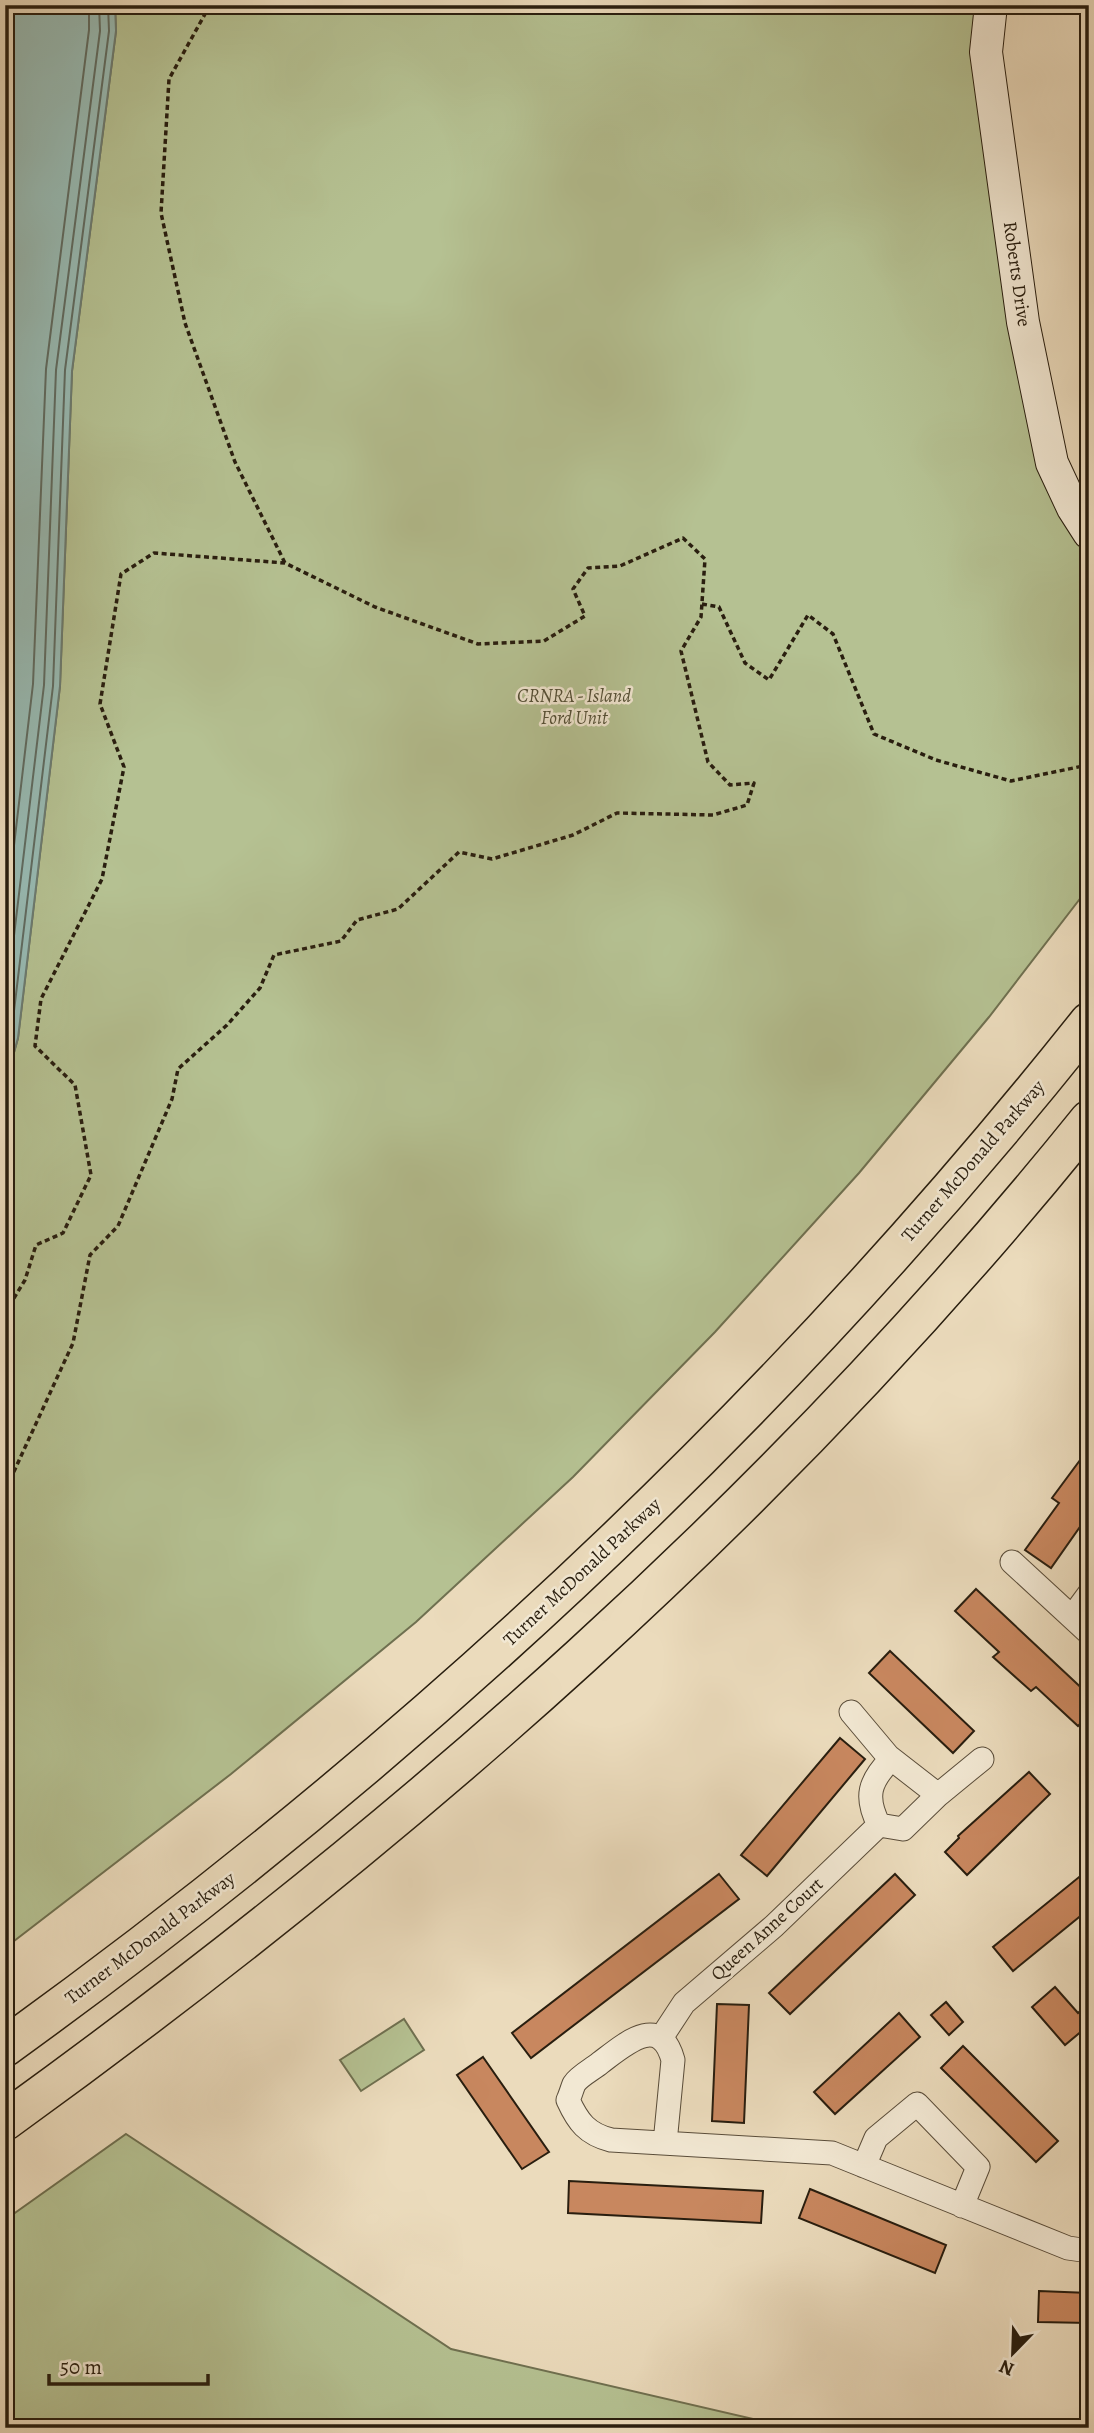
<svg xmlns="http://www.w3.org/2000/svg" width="1094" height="2433" viewBox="0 0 1094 2433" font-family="Alegreya,serif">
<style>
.green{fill:#b5c192;stroke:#6f7050;stroke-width:2}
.water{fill:#98bbb4;stroke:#6c7c72;stroke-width:2}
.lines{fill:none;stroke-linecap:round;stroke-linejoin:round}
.shore{stroke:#606c62;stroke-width:2}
.building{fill:#c8875f;stroke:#291e0f;stroke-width:2}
.street-casing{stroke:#5a4d3a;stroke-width:25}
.secondary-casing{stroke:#291e0f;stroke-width:34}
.highway-casing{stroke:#291e0f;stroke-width:41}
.path{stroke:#291e0f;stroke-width:3.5;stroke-dasharray:5 3.5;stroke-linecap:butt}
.street{stroke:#f2e8d3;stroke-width:23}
.secondary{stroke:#f2e8d3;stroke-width:32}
.highway{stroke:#ebdbbc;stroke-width:38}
.labels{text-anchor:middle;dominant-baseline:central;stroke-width:5;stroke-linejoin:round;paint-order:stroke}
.street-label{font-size:19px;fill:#291e0f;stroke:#f2e8d3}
.park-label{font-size:19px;font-style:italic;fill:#534f36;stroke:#f2e8d3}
</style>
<rect width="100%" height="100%" fill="#ebdbbc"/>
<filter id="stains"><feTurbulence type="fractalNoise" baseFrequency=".00286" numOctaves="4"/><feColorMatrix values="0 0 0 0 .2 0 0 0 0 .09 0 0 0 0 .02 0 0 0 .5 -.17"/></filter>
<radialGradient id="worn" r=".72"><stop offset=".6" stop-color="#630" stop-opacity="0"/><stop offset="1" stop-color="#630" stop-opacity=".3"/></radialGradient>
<path class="green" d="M 115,5 L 989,5 L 1036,450 L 1089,499 L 1089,887 L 989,1017 L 859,1173 L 715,1332 L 573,1477 L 416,1622 L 231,1774 L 5,1948 L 5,1085 L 18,1038 L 60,686 L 72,371 L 116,31 Z
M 404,2019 L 424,2050 L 361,2091 L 340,2060 Z
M 126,2134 L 451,2349 L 792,2428 L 5,2428 L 5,2220 Z"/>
<path class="water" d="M 5,5 L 115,5 L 116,31 L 72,371 L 60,686 L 18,1038 L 5,1084 Z"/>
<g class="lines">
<path class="shore" d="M 5,922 L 33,684 L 46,369 L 89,30 L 89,5
M 5,1011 L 44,685 L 56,370 L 100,31 L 99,5
M 5,1058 L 11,1036 L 53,686 L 65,370 L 109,31 L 108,5"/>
</g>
<path class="building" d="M 1089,1448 L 1089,1514 L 1051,1568 L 1025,1550 L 1059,1503 L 1052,1498 Z
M 976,1589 L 1089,1695 L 1089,1715 L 1078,1726 L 1036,1687 L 1031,1691 L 993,1657 L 999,1652 L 955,1611 Z
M 890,1651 L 974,1731 L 953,1753 L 869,1673 Z
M 840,1738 L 865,1759 L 767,1876 L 741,1855 Z
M 1029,1772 L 1050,1794 L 967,1875 L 945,1852 L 959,1838 L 958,1836 Z
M 1089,1869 L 1089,1909 L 1013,1971 L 993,1947 Z
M 719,1874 L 739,1899 L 531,2058 L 512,2033 Z
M 895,1874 L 915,1895 L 790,2014 L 769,1993 Z
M 1055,1987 L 1078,2013 L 1089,2003 L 1089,2025 L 1065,2045 L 1032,2007 Z
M 946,2002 L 963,2022 L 949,2035 L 931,2015 Z
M 717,2004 L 749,2005 L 744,2123 L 712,2121 Z
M 899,2013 L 920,2037 L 835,2114 L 814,2092 Z
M 963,2046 L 1058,2141 L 1036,2162 L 941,2068 Z
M 483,2057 L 549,2152 L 522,2169 L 457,2075 Z
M 569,2181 L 763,2191 L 761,2223 L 568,2213 Z
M 810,2189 L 946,2245 L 935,2273 L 799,2218 Z
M 1039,2291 L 1089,2293 L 1089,2323 L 1038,2322 Z"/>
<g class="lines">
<g class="street-casing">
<path id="street" d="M 1012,1562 L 1089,1633
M 1072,1617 L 1089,1594
M 938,1795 L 982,1759
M 879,1825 C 864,1796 870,1781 891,1759
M 661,2038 L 684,2003 L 774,1926 L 879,1825 L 903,1829 L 938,1795 L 888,1756 L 851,1712
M 665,2143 L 673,2060 C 660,2012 624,2045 600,2063 C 593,2069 579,2076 574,2084 C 572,2089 570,2096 568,2100 C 578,2122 587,2134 611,2140 L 832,2153 L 1068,2248 L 1089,2251
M 864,2166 L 876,2138 L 917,2104 L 978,2167 L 962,2206"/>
</g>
<g class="secondary-casing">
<path id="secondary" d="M 991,5 L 986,52 L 1023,322 L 1052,463 L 1073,508 L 1089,533"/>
</g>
<g class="highway-casing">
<path id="highway" d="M 5,2047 C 410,1755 778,1413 1089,1022
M 5,2121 C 405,1832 779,1505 1089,1120"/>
</g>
<path class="path" d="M 210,5 L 169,79 L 161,213 L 185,323 L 235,462 L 285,563
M 702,604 L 719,607 L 745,663 L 769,680 L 808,615 L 833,634 L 874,734 L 936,760 L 1011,781 L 1083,766 L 1089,760
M 5,1313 L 25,1280 L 36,1245 L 63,1233 L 91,1175 L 75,1085 L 35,1046 L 41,999 L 102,879 L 124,767 L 100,704 L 121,574 L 154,553 L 285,563 L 375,607 L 478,644 L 544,641 L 585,616 L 573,589 L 588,568 L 620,566 L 683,538 L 705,559 L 701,617 L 681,651 L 708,762 L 730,785 L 754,783 L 747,805 L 713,815 L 617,813 L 573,835 L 492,859 L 459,852 L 398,909 L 357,920 L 341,941 L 274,955 L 260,988 L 227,1025 L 178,1069 L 172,1099 L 118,1226 L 90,1255 L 73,1343 L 5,1491"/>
<use href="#street" class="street"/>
<use href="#secondary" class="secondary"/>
<use href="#highway" class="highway"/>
</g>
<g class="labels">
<g class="street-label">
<text transform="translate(1017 274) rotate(82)">Roberts Drive</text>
<text transform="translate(973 1161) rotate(-49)">Turner McDonald Parkway</text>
<text transform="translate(582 1572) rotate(-43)">Turner McDonald Parkway</text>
<text transform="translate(767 1929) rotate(-42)">Queen Anne Court</text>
<text transform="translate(150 1938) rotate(-37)">Turner McDonald Parkway</text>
</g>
<g class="park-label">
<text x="574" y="696">CRNRA - Island<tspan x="574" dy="22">Ford Unit</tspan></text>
</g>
</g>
<rect width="1094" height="2433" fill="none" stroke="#ebdbbc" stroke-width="28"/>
<rect x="7" y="7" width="1080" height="2419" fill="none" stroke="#291e0f" stroke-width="3.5"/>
<rect x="14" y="14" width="1066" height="2405" fill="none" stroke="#291e0f" stroke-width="2"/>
<g transform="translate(1013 2353) rotate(203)" stroke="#f2e8d3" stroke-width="5" paint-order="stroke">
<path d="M0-5L12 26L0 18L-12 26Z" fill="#291e0f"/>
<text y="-10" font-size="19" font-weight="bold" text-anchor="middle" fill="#291e0f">N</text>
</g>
<path d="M49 2374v10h159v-10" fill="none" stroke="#291e0f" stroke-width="3.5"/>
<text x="60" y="2374" font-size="21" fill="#291e0f" stroke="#f2e8d3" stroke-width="5" paint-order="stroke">50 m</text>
<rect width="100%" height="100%" filter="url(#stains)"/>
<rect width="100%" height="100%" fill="url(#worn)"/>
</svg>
